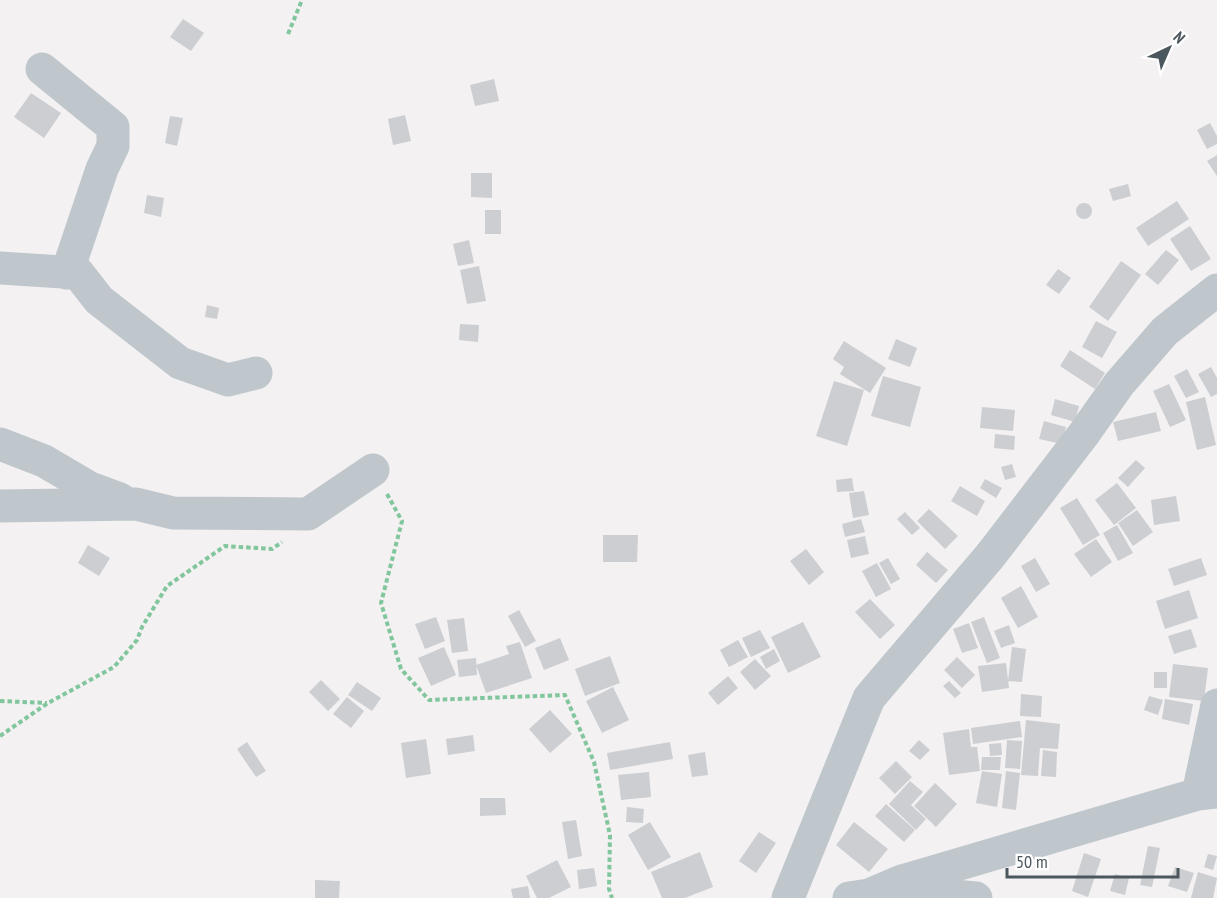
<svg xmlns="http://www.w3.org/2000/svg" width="1217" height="898" viewBox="0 0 1217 898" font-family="'PT Sans Narrow',sans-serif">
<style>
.building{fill:#ccced2}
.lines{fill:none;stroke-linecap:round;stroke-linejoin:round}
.path{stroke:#81c69c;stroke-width:4;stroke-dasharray:4.5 3;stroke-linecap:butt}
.minor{stroke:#bfc7cc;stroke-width:33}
</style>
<rect width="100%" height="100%" fill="#f3f1f2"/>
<path class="building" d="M 183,19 L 204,33 L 191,51 L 170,37 Z
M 494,79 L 499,101 L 475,106 L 470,85 Z
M 31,93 L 61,113 L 44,138 L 14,117 Z
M 405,115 L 411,141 L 393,145 L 388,119 Z
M 170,116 L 183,118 L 177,146 L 165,143 Z
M 1210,123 L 1217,136 L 1217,144 L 1207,149 L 1197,130 Z
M 1217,155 L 1217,176 L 1207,161 Z
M 471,173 L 492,173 L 492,198 L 471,197 Z
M 1128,184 L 1131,196 L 1113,201 L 1109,189 Z
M 147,195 L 164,198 L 161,217 L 144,213 Z
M 1177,201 L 1189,219 L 1148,246 L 1136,228 Z
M1076 211a8 8 0 1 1 16 0a8 8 0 1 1-16 0Z
M 485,210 L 501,210 L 501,234 L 485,234 Z
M 1190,226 L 1211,259 L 1191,271 L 1170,239 Z
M 469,240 L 474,263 L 458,266 L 453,244 Z
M 1166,250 L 1179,260 L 1158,285 L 1145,274 Z
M 1121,261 L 1141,275 L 1108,321 L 1089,307 Z
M 479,266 L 486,301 L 467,304 L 460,270 Z
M 1058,269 L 1071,278 L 1059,294 L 1046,285 Z
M 207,305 L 219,308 L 217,319 L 205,317 Z
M 1096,321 L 1117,332 L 1102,358 L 1082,347 Z
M 460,324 L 479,325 L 478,342 L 459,340 Z
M 896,339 L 917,348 L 910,367 L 888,359 Z
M 844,341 L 886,368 L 870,393 L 840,374 L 844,367 L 833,359 Z
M 1070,350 L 1105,373 L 1095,389 L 1060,366 Z
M 1211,367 L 1217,378 L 1217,394 L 1211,397 L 1198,374 Z
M 1187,369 L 1199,392 L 1186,398 L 1174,376 Z
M 883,376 L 921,387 L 910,427 L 871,416 Z
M 834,381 L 864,390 L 847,446 L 816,436 Z
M 1169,384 L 1186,420 L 1170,427 L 1153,391 Z
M 1205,397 L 1216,445 L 1197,450 L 1186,402 Z
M 1055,399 L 1079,406 L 1075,422 L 1051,415 Z
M 982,407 L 1015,410 L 1013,431 L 980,428 Z
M 1156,412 L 1161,431 L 1118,441 L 1113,422 Z
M 1044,421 L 1066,427 L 1062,444 L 1039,439 Z
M 995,434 L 1015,436 L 1014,450 L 994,448 Z
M 1136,460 L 1145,468 L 1128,487 L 1118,478 Z
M 1012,464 L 1016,477 L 1005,480 L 1001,467 Z
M 852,478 L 854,491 L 837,492 L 836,480 Z
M 985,479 L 1002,488 L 996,498 L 980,488 Z
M 1117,483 L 1136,508 L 1114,525 L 1095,500 Z
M 960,486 L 985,501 L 977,516 L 951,501 Z
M 864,491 L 869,515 L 853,518 L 849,493 Z
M 1176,496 L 1180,521 L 1154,525 L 1151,500 Z
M 1077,498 L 1100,535 L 1083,545 L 1060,508 Z
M 929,509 L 958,536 L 945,549 L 917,521 Z
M 1137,510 L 1153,532 L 1133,546 L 1118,523 Z
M 905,512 L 920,528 L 912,535 L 897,519 Z
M 861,519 L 865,532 L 845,537 L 842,524 Z
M 1117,525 L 1133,553 L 1118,561 L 1103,533 Z
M 603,535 L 638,535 L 637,562 L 603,562 Z
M 865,536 L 869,554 L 851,558 L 847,540 Z
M 1096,539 L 1112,562 L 1091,577 L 1074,554 Z
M 88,545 L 110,558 L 99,576 L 78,563 Z
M 806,549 L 824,572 L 809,585 L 790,561 Z
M 927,552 L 948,570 L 936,583 L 916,565 Z
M 888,558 L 900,579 L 891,584 L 879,563 Z
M 1035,558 L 1050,584 L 1036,592 L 1021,566 Z
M 1201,558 L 1207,575 L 1174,586 L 1168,569 Z
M 877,563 L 891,589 L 876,597 L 862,571 Z
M 1021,586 L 1038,617 L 1018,628 L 1001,598 Z
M 1189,590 L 1198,618 L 1165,629 L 1156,601 Z
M 870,599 L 895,625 L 880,639 L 855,612 Z
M 519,610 L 536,641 L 525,647 L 508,616 Z
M 436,617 L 445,641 L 425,649 L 415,624 Z
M 984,617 L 1000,658 L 987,663 L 971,622 Z
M 464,618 L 468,651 L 452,653 L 447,620 Z
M 803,622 L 821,657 L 788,673 L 771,637 Z
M 969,623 L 978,648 L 962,653 L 953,629 Z
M 1009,625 L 1015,643 L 1001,648 L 994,631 Z
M 1191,629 L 1197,647 L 1174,654 L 1168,636 Z
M 760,630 L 770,648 L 751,657 L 742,638 Z
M 560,638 L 569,660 L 544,670 L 535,648 Z
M 738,640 L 748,657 L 729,667 L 720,650 Z
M 520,642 L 532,678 L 486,693 L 476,665 L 509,654 L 506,646 Z
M 444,647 L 456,675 L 431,686 L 418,658 Z
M 1012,647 L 1026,649 L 1022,682 L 1008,681 Z
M 774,649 L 780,661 L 766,669 L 760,657 Z
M 610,656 L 620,683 L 585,696 L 575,669 Z
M 957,657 L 975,675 L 962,688 L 944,670 Z
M 476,658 L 477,675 L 459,677 L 457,660 Z
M 755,659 L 771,676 L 755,690 L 740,672 Z
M 1006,663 L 1009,688 L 982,692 L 978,666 Z
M 1173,664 L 1208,668 L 1204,701 L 1169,697 Z
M 1154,672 L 1167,672 L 1167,688 L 1154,688 Z
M 728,676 L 738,688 L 718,705 L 708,693 Z
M 321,680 L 340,699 L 328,711 L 309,692 Z
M 949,681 L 961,693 L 955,698 L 943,686 Z
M 357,682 L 381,698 L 372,711 L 348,695 Z
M 613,687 L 629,720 L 602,733 L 586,701 Z
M 1021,694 L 1042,696 L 1041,717 L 1020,716 Z
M 1149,696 L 1163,700 L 1158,715 L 1144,710 Z
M 347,697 L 364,711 L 351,728 L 333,714 Z
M 1165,699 L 1193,704 L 1189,725 L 1162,719 Z
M 550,710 L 572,734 L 550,753 L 529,729 Z
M 1026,720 L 1060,724 L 1058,749 L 1040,748 L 1038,776 L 1021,775 Z
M 1020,721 L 1022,737 L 973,744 L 971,728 Z
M 969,729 L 971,747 L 977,747 L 980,771 L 949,775 L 943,733 Z
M 473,735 L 475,751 L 448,755 L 446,739 Z
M 426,739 L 431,774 L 406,778 L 401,743 Z
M 919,740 L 930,750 L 920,760 L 909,751 Z
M 1007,740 L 1022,741 L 1020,769 L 1005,768 Z
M 247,742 L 266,771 L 256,777 L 237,749 Z
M 670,742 L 673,759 L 610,770 L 607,753 Z
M 1001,743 L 1002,755 L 990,756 L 989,744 Z
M 1043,750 L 1057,752 L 1056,777 L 1041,776 Z
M 705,752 L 708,775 L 692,777 L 688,755 Z
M 982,757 L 1001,757 L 1000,770 L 981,770 Z
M 896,761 L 912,777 L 895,794 L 879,778 Z
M 982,771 L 1002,774 L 997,807 L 976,803 Z
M 1006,771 L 1020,773 L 1016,810 L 1002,808 Z
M 649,772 L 651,797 L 621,800 L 618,775 Z
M 910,781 L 923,792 L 911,805 L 926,819 L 916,830 L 889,804 Z
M 935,783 L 957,804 L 936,827 L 914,806 Z
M 480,798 L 505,798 L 506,815 L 480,816 Z
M 886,804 L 915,830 L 904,842 L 875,816 Z
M 627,807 L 644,809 L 643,823 L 626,822 Z
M 576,820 L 582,856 L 568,859 L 562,822 Z
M 650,822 L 671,857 L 648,870 L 628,835 Z
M 854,822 L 888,849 L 869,872 L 836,845 Z
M 759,832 L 776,843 L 756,873 L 739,861 Z
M 1148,846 L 1160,848 L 1152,887 L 1140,885 Z
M 700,852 L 713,887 L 685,898 L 662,898 L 651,872 Z
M 1084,853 L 1101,859 L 1088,897 L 1072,891 Z
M 1208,854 L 1217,856 L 1213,870 L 1204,867 Z
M 557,860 L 571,887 L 549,898 L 537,898 L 526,876 Z
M 1175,867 L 1194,873 L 1187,892 L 1168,886 Z
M 594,868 L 597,886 L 579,889 L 577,870 Z
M 1198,872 L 1217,878 L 1213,898 L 1191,898 Z
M 1115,874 L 1129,878 L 1125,895 L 1110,891 Z
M 315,880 L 340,881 L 339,898 L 315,898 Z
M 528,886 L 530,898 L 513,898 L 511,889 Z"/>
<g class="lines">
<path class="path" d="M 288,34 L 302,0
M 387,494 L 402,521 L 381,603 L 401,669 L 429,700 L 565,695 L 594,762 L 610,835 L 609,889 L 612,898
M 0,701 L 47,703
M 0,736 L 48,703 L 114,667 L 137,640 L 142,627 L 167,586 L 225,546 L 272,549 L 282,542"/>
<path class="minor" d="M 42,69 L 113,127 L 113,146 L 102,169 L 67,273
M 0,268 L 78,273 L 99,300 L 180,363 L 228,380 L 256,373
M 0,444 L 44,461 L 90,488 L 120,499
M 0,506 L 136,504 L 173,513 L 308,514 L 373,470
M 1198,794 L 1217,705
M 902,881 L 1198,794 L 1217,792
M 788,898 L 869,698 L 990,556 L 1083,435 L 1119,384 L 1165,331 L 1217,290
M 849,898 L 869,895 L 902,881 L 920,893 L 976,898"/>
</g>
<g transform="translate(1169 48) rotate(44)" stroke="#ffffff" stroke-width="4.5" paint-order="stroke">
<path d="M0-4.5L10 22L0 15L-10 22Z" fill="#4b565d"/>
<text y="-9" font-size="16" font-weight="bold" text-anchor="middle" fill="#4b565d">N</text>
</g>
<path d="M1007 868v9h171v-9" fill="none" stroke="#4b565d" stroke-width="3"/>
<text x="1016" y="868" font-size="18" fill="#4b565d" stroke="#ffffff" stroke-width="4.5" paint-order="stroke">50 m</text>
</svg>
